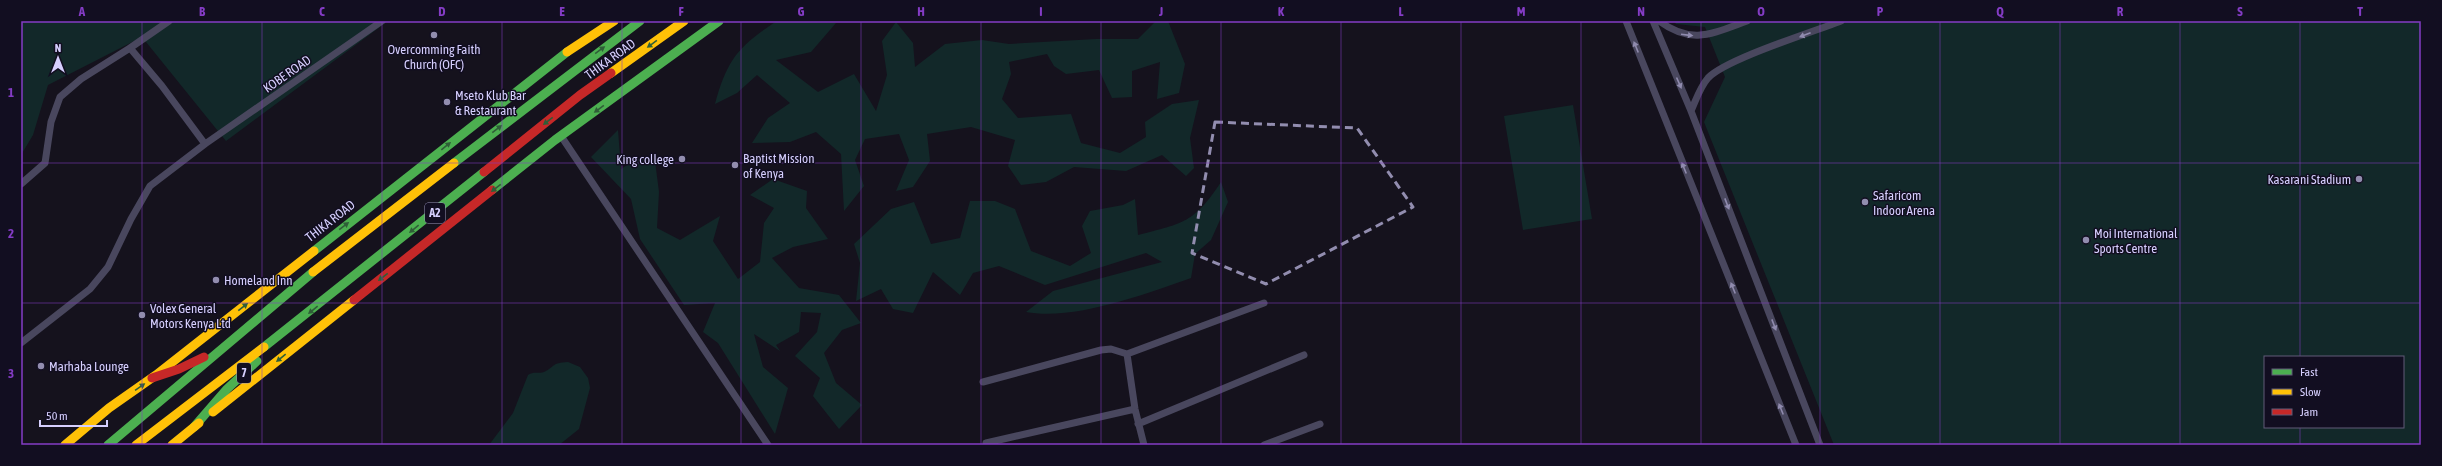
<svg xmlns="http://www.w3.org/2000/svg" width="2442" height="466" viewBox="0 0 2442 466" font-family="'Asap Condensed',sans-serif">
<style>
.green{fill:#122829;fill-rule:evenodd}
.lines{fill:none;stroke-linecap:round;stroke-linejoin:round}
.street{stroke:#49475e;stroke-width:7}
.fast{stroke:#4caf50;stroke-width:9}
.slow{stroke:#ffc107;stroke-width:9}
.jam{stroke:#c62828;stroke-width:9}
.oneway{fill:#908bae}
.oneway2{fill:#2f5e38}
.marked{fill:none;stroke:#928daf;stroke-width:3;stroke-dasharray:8 5;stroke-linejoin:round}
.grid{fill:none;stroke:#843cc5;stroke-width:1;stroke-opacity:0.55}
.poi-dot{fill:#928daf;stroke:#120e21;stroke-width:1.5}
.labels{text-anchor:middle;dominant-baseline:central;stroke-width:3;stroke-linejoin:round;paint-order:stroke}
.shield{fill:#120e21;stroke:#9b95bc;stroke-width:1}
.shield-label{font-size:12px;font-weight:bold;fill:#d6cffe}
.poi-label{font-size:13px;fill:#d6cffe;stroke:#120e21;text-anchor:start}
.street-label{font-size:13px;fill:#d6cffe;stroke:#120e21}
.neatline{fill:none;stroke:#843cc5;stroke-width:1.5}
.grid-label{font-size:13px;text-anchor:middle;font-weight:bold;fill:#843cc5}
</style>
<rect width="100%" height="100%" fill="#15121d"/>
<path class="green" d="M 21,21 L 388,21 L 226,141 L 142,37 L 48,85 L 33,135 L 21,155 Z
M 777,21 L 836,23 L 811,52 L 776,60 L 818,92 L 854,74 L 876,111 L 887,75 L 882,41 L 896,22 L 913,43 L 915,67 L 945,44 L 982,40 L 1009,44 L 1096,39 L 1138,39 L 1156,21 L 1168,21 L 1185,64 L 1179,93 L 1157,99 L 1160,62 L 1132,71 L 1132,97 L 1112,98 L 1099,70 L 1066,74 L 1054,66 L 1047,54 L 1009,62 L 1011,74 L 1002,99 L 1018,118 L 1071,114 L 1081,143 L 1120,153 L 1146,137 L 1145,122 L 1172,104 L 1199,100 L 1190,138 L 1194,168 L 1186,176 L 1162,155 L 1126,171 L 1074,167 L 1046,182 L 1021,185 L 1008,166 L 1015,140 L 971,127 L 927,134 L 930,161 L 913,187 L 896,191 L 909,160 L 899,134 L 865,139 L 855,160 L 864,186 L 844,211 L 841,154 L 816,132 L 790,142 L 752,143 L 768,118 L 790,103 L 757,75 L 737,93 L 715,104 C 727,60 738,46 777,21 Z
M 1674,21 L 2421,21 L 2421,445 L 1834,445 L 1704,122 L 1725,77 L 1705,27 L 1676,24 ZM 2265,357 L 2403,357 L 2403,427 L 2265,427 Z
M 1573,105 L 1592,219 L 1523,230 L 1504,116 Z
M 618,130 L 621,169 L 640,157 L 655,161 L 659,192 L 657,228 L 680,240 L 720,216 L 713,241 L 738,279 L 760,262 L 764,223 L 774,208 L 750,195 L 773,179 L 807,191 L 806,208 L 828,239 L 793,247 L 772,258 L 799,288 L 839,295 L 861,323 L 842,330 L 824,353 L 836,383 L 862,405 L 839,429 L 813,396 L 820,378 L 795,356 L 817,332 L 821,313 L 801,312 L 799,332 L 776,345 L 780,351 L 754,334 L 763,367 L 788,388 L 775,434 L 718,343 L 703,332 L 715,303 L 684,305 L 640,239 L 631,199 L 591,157 Z
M 1221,182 L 1228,202 L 1211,240 L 1195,254 L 1191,278 C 1145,294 1074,321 1026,312 L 1053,291 L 1162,262 L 1146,253 L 1045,285 L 999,266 L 973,273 L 960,295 L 933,272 L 913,313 L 893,309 L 881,289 L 856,301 L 860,263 L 854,244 L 891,209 L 914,202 L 931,244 L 960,238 L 970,201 L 995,201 L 1015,209 L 1031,251 L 1070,266 L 1091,253 L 1082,226 L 1090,211 L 1123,205 L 1135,199 L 1138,235 C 1184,223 1194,223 1221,182 Z
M 568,362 L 580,367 L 588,378 L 590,388 L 579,429 L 559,445 L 489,445 L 513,413 L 528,375 C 534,371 537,374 544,372 C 556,366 551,363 568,362 Z"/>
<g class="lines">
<path class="street" d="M 1626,21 L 1796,445
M 1653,21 L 1691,111 L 1820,445
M 1659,21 C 1692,45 1711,34 1747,21
M 130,48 L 169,21
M 1691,111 C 1696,100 1700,87 1708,78 C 1726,59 1813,32 1841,21
M 561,136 L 768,445
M 205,144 L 382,21
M 21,184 L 45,163 L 51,122 L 60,97 L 81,79 L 130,48 L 162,86 L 205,144 L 150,186 L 131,219 L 108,267 L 90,289 L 21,343
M 1127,354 L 1135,409 L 1144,445
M 983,382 L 1101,350 L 1111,349 L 1127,354 L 1264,303
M 1138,424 L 1304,355
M 986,443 L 1135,409
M 1264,445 L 1320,424"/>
<path class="fast" d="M 454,163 L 640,21
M 492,190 L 555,140 L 719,21
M 314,251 L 567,52
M 264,347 L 484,172
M 194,427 L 227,389 L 257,361
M 108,445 L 313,272"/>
<path class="slow" d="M 567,52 L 614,21
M 611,73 L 684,21
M 313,272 L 454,163
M 213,412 L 354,300
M 65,445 L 109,408 L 156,375 L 314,251
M 136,445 L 264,347
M 172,445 L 199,423"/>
<path class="jam" d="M 484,172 L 580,95 L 611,73
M 354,300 L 492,190
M 152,378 L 179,369 L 204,357"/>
</g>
<defs><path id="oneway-solid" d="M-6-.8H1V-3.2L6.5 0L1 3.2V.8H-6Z"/></defs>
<g class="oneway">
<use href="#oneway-solid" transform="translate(1687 35) rotate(7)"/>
<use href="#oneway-solid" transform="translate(1805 35) rotate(159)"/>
<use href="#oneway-solid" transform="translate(1636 47) rotate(-112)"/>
<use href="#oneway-solid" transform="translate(1679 83) rotate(66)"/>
<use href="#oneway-solid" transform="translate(1684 168) rotate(-112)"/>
<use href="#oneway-solid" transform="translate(1727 204) rotate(69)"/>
<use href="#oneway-solid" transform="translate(1733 288) rotate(-112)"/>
<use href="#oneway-solid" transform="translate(1774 325) rotate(69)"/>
<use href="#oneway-solid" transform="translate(1781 409) rotate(-112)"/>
</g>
<g class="oneway2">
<use href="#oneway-solid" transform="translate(652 44) rotate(144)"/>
<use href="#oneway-solid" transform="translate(600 50) rotate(-36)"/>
<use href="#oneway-solid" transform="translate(599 109) rotate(144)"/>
<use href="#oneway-solid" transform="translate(548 121) rotate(142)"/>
<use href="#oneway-solid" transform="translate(497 129) rotate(-38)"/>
<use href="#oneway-solid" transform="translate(446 146) rotate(-39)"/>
<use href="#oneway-solid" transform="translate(496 188) rotate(142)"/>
<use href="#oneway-solid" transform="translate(344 226) rotate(-37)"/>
<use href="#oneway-solid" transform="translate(414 229) rotate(141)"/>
<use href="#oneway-solid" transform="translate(383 277) rotate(142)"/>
<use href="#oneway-solid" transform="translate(243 307) rotate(-38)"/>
<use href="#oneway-solid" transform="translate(313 310) rotate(141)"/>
<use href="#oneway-solid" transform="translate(281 358) rotate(141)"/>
<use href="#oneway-solid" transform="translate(140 387) rotate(-35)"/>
</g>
<path class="marked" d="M 1215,122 L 1357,128 L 1413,207 L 1266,284 L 1192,253 Z"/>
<path class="grid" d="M 142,21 L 142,445M 262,21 L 262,445M 382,21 L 382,445M 502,21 L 502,445M 622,21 L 622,445M 741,21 L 741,445M 861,21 L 861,445M 981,21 L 981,445M 1101,21 L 1101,445M 1221,21 L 1221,445M 1341,21 L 1341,445M 1461,21 L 1461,445M 1581,21 L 1581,445M 1701,21 L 1701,445M 1820,21 L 1820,445M 1940,21 L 1940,445M 2060,21 L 2060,445M 2180,21 L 2180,445M 2300,21 L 2300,357M 21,163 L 2421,163M 21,303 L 2421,303M 2300,427 L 2300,445"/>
<g class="poi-dot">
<circle cx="434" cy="35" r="4"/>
<circle cx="447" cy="102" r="4"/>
<circle cx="682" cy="159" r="4"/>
<circle cx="735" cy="165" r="4"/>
<circle cx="2359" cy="179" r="4"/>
<circle cx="1865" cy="202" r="4"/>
<circle cx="2086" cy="240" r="4"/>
<circle cx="216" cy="280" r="4"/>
<circle cx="142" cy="315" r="4"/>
<circle cx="41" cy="366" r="4"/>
</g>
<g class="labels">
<g class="shield">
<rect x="425" y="203" width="20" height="20" rx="3"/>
<rect x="237" y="363" width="14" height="20" rx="3"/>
</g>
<g class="shield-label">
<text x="435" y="213">A2</text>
<text x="244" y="373">7</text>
</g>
<g class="poi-label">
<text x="434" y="49" text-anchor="middle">Overcomming Faith<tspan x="434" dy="15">Church (OFC)</tspan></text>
<text x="455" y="95">Mseto Klub Bar<tspan x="455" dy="15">&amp; Restaurant</tspan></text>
<text x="743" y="158">Baptist Mission<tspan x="743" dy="15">of Kenya</tspan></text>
<text x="674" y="159" text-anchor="end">King college</text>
<text x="2351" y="179" text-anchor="end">Kasarani Stadium</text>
<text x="1873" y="195">Safaricom<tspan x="1873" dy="15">Indoor Arena</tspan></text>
<text x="2094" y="233">Moi International<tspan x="2094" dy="15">Sports Centre</tspan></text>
<text x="224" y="280">Homeland Inn</text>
<text x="150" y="308">Volex General<tspan x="150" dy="15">Motors Kenya Ltd</tspan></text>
<text x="49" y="366">Marhaba Lounge</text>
</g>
<g class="street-label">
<text transform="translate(610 59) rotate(-36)">THIKA ROAD</text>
<text transform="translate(287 74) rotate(-35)">KOBE ROAD</text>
<text transform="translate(330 221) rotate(-38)">THIKA ROAD</text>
</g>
</g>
<rect width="2442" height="466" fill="none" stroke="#120e21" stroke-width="44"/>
<rect x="2264" y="356" width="140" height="72" fill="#120e21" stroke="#605b79"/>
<rect x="2272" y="369" width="20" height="6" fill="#4caf50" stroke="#605b79"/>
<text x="2300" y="376" font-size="12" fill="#d6cffe">Fast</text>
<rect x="2272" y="389" width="20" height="6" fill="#ffc107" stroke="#605b79"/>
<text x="2300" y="396" font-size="12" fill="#d6cffe">Slow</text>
<rect x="2272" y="409" width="20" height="6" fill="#c62828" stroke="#605b79"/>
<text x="2300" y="416" font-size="12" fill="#d6cffe">Jam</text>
<g transform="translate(58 58)" stroke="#120e21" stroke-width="3" paint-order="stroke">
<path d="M0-3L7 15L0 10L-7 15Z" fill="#d6cffe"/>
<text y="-6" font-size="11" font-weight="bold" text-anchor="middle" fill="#d6cffe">N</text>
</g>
<path d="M40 420v6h67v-6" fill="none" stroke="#d6cffe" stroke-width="2"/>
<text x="46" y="420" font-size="12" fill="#d6cffe" stroke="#120e21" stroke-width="3" paint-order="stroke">50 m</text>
<rect x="22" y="22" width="2398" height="422" class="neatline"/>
<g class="grid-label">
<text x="82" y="16">A</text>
<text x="202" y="16">B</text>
<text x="322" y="16">C</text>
<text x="442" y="16">D</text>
<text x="562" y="16">E</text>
<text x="681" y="16">F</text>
<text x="801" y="16">G</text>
<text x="921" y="16">H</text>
<text x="1041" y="16">I</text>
<text x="1161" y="16">J</text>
<text x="1281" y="16">K</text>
<text x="1401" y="16">L</text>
<text x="1521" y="16">M</text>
<text x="1641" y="16">N</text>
<text x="1761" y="16">O</text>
<text x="1880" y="16">P</text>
<text x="2000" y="16">Q</text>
<text x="2120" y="16">R</text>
<text x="2240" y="16">S</text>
<text x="2360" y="16">T</text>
<text x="11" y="97">1</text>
<text x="11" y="238">2</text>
<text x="11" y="378">3</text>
</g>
</svg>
